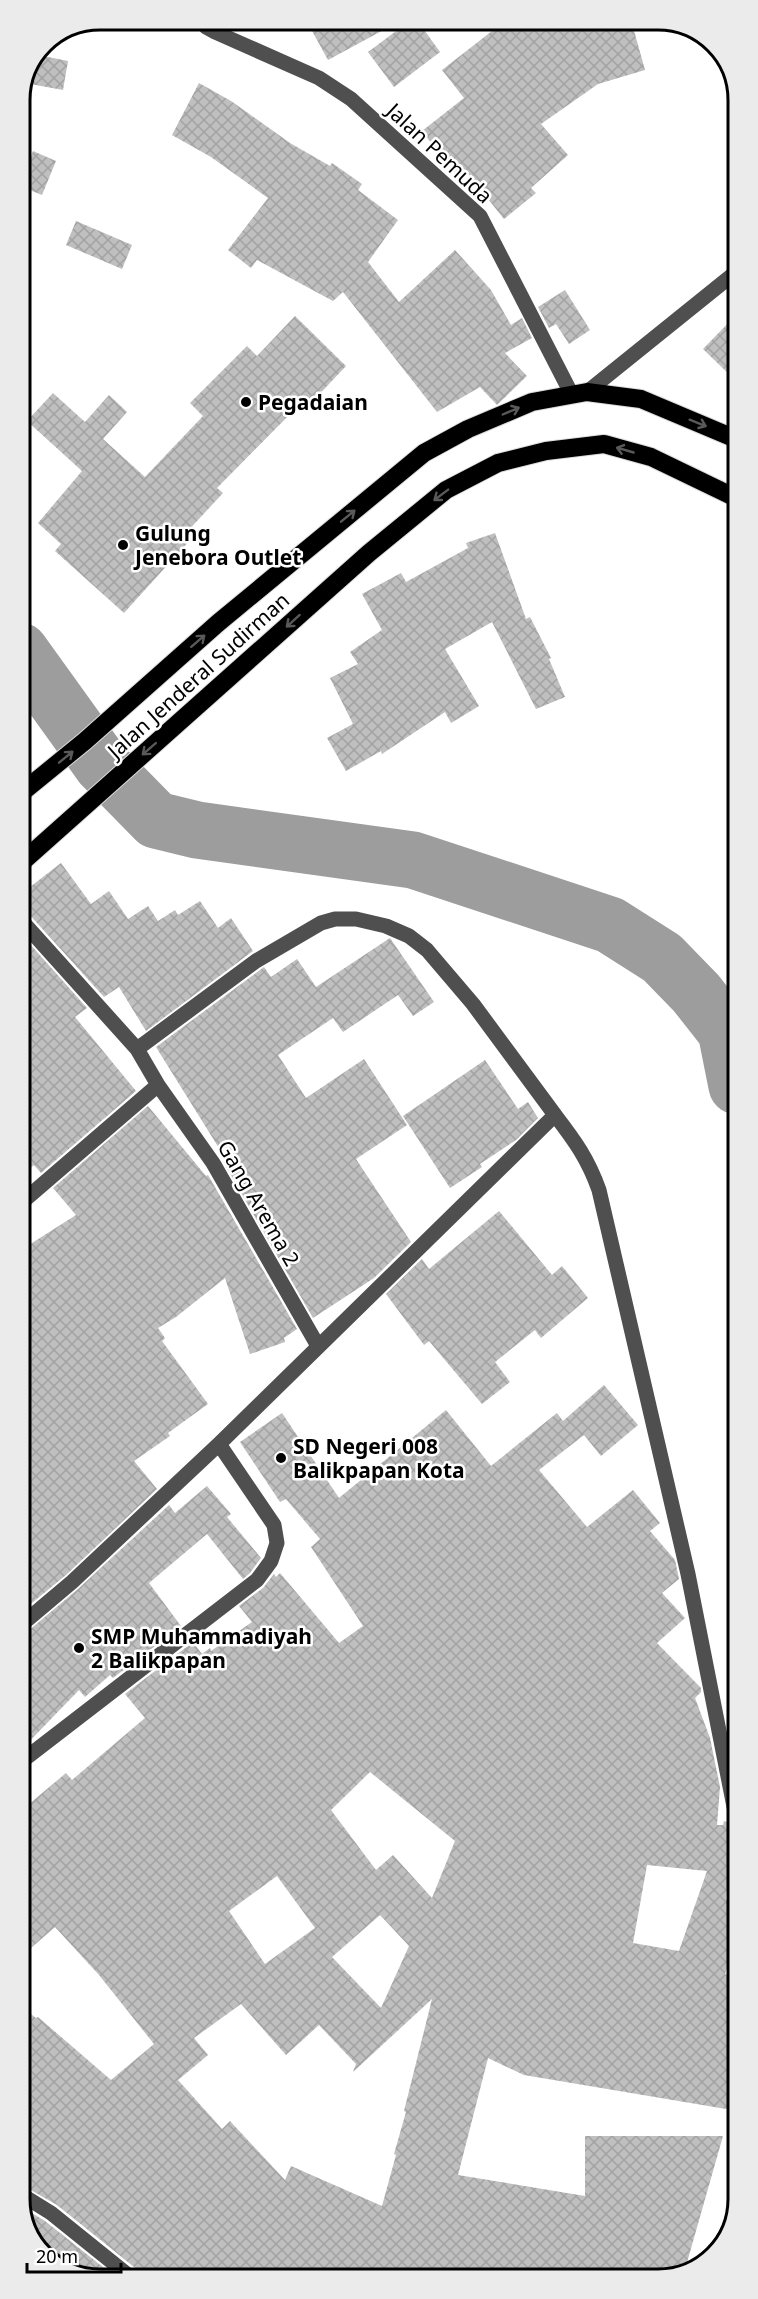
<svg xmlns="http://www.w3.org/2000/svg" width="758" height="2299" viewBox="0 0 758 2299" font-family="'Noto Sans',sans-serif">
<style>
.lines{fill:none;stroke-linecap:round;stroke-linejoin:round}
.river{stroke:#9d9d9d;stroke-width:57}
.building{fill:url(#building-cross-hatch);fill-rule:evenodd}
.highway-casing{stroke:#dbdbdb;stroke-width:20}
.minor{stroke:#4f4f4f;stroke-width:15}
.highway{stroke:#000;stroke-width:18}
.oneway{stroke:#595959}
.poi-dot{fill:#000;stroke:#fff;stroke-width:2}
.labels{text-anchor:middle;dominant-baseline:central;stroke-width:5;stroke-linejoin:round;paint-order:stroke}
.street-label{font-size:21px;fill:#000;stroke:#fff}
.poi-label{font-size:21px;font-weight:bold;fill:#000;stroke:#fff;text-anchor:start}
.rim{fill:none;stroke:#000;stroke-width:3}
</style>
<defs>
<pattern id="building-cross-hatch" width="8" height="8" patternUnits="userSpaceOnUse" patternTransform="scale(1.5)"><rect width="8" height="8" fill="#bfbfbf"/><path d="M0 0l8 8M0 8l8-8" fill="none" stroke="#a2a2a2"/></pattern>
</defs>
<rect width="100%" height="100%" fill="#fff"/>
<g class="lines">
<path class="river" d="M 20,651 L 102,765 L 156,820 L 197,830 L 413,860 L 610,925 L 662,958 L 696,993 L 726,1031 L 737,1086"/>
</g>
<path class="building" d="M 306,20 L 402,20 L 328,60 Z
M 411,20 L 417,20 L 440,52 L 394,87 L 368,52 Z
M 482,20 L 631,20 L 645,70 L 598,84 L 541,124 L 568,155 L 531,188 L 536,193 L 504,219 L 464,169 L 456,175 L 422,131 L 464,98 L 442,70 L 492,31 Z
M 38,55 L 68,61 L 63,90 L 25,83 Z
M 199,83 L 231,101 L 290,143 L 330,166 L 332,163 L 362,184 L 358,190 L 398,220 L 368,262 L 399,302 L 455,250 L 491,290 L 511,325 L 522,318 L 532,338 L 505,353 L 527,376 L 497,405 L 480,387 L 437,412 L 343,292 L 333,301 L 257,260 L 251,268 L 228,250 L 268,198 L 211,157 L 172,135 Z
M 33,151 L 56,161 L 42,195 L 20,186 Z
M 76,221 L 132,245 L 122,269 L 66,245 Z
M 565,290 L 590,330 L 569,344 L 556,324 L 549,328 L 538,307 Z
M 736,315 L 736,381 L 703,349 Z
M 295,316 L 346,366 L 312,402 L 307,397 L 217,488 L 223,493 L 185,534 L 191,539 L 124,613 L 55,551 L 61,544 L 38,523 L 82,471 L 27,421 L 53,393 L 85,422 L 109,395 L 127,412 L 103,439 L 145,477 L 203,416 L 190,403 L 247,346 L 257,356 Z
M 495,533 L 526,619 L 530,617 L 551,658 L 549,659 L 565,697 L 536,709 L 492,622 L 445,649 L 479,706 L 451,723 L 445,712 L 382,754 L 381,751 L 346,771 L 327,738 L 353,724 L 330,678 L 358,664 L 350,652 L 382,630 L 362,594 L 401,573 L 406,582 L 468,548 L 466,543 Z
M 61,863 L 91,904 L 109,891 L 128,919 L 148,906 L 158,921 L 175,910 L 178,915 L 200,901 L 218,928 L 231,918 L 253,951 L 146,1031 L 119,987 L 104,997 L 28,913 L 21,910 L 21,894 Z
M 21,934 L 87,1008 L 75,1017 L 136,1091 L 41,1173 L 34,1165 L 21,1175 Z
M 390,938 L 434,1002 L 413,1016 L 398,995 L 343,1032 L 333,1018 L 278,1055 L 306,1098 L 364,1059 L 407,1125 L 356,1159 L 411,1242 L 374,1278 L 313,1318 L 224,1163 L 227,1161 L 156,1047 L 264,967 L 271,977 L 297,959 L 316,987 Z
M 485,1060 L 518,1109 L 528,1102 L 538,1118 L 516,1140 L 480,1164 L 482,1167 L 450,1188 L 403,1116 Z
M 148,1106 L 206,1176 L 208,1175 L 297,1329 L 284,1338 L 285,1342 L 250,1354 L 225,1278 L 176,1317 L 158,1328 L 165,1338 L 162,1341 L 208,1404 L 168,1433 L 170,1436 L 134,1461 L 157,1489 L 66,1575 L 21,1612 L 21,1250 L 76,1215 L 53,1188 Z
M 499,1211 L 552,1275 L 562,1266 L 588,1298 L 541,1338 L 535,1330 L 495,1362 L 510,1382 L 482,1404 L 429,1341 L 424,1345 L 386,1294 L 422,1259 L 429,1269 Z
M 604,1385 L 638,1425 L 601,1456 L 584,1435 L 539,1470 L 587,1527 L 633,1490 L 660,1523 L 650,1531 L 675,1560 L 679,1579 L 662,1593 L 685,1618 L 657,1643 L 701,1688 L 701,1692 L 695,1698 L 710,1738 L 720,1787 L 717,1825 L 723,1825 L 724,1821 L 727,1822 L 732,1834 L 726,1899 L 738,1904 L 738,1937 L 725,1974 L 738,1979 L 738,2111 L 524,2075 L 488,2058 L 458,2175 L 585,2196 L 585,2136 L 723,2136 L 684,2273 L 679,2277 L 579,2274 L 578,2277 L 143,2279 L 139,2271 L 57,2205 L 22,2185 L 22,2007 L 36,2018 L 38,2017 L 111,2080 L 154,2044 L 99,1975 L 55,1927 L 22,1956 L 22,1810 L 66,1773 L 72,1780 L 145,1718 L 125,1694 L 193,1642 L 202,1654 L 210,1648 L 211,1651 L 252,1622 L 239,1606 L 263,1588 L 274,1574 L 276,1577 L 280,1573 L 339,1643 L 363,1626 L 311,1547 L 320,1539 L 286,1499 L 280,1502 L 240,1442 L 282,1413 L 339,1498 L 446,1410 L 491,1466 L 557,1413 L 563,1421 ZM 370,1772 L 455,1841 L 432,1898 L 393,1855 L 376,1870 L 331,1810 ZM 647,1865 L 707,1871 L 679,1951 L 633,1943 ZM 277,1876 L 315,1928 L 265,1964 L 229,1911 ZM 380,1915 L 409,1946 L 381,2008 L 332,1957 ZM 432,1999 L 404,2111 L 406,2112 L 394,2154 L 396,2155 L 382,2206 L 291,2166 L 285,2180 L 230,2121 L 222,2129 L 178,2080 L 208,2055 L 194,2038 L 241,2004 L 286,2055 L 319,2025 L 356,2064 L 353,2072 Z
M 207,1486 L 231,1514 L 227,1517 L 261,1558 L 250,1573 L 243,1579 L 207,1534 L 149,1583 L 181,1626 L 113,1678 L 110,1675 L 85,1697 L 79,1690 L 22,1749 L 21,1635 L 27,1632 L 78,1589 L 169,1505 L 175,1513 Z
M 22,2207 L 45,2221 L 118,2279 L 94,2279 L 47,2260 L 22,2220 Z"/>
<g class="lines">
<g class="highway-casing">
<path id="highway" d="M 20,794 L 85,741 L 218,623 L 424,453 L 468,429 L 532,402 L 587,392 L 641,399 L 736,439
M 21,863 L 369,553 L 446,490 L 498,463 L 546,451 L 604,444 L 651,457 L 736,498"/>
</g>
<path class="minor" d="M 201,20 L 206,27 L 215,32 L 319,78 L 351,99 L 480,216 L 572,395
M 587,392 L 736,272
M 21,920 L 137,1049 L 158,1085 L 213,1163 L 318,1346
M 137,1049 L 256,961 L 321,923 L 335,919 L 356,919 L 386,926 L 409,936 L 427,950 L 473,1004 L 555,1115
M 21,1203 L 158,1085
M 21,1625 L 72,1582 L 219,1444 L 555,1115 C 575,1141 588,1159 599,1190 L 688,1574 L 738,1827
M 22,1761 L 257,1580 L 271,1561 L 277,1543 L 274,1525 L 219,1444
M 22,2195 L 51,2213 L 133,2279"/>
<use href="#highway" class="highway"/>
</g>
<defs><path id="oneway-shaft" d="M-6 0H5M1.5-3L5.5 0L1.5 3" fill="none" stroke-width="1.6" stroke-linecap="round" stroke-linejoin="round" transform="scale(1.5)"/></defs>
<g class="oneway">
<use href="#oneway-shaft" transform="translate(511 411) rotate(-23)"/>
<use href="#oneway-shaft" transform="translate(698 423) rotate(22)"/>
<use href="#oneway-shaft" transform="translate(625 450) rotate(-164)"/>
<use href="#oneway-shaft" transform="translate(441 495) rotate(143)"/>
<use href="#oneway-shaft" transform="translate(348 516) rotate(-39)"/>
<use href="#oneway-shaft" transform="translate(293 621) rotate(138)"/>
<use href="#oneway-shaft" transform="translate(198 641) rotate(-41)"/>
<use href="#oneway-shaft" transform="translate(149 749) rotate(139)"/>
<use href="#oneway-shaft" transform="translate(66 757) rotate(-39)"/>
</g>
<g class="poi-dot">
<circle cx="246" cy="402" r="6"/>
<circle cx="123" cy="545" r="6"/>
<circle cx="281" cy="1458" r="6"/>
<circle cx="79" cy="1648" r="6"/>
</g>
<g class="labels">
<g class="street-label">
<text transform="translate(440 153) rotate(43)">Jalan Pemuda</text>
<text transform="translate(198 675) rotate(-42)">Jalan Jenderal Sudirman</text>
<text transform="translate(259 1203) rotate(60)">Gang Arema 2</text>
</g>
<g class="poi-label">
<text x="258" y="402">Pegadaian</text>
<text x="135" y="533">Gulung<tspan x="135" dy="24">Jenebora Outlet</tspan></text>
<text x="293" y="1446">SD Negeri 008<tspan x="293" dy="24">Balikpapan Kota</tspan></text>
<text x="91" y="1636">SMP Muhammadiyah<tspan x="91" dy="24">2 Balikpapan</tspan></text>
</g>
</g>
<path d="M0 0H758V2299H0ZM100 30H658A70 70 0 0 1 728 100V2199A70 70 0 0 1 658 2269H100A70 70 0 0 1 30 2199V100A70 70 0 0 1 100 30Z" fill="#ebebeb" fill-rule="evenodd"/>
<path class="rim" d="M100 30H658A70 70 0 0 1 728 100V2199A70 70 0 0 1 658 2269H100A70 70 0 0 1 30 2199V100A70 70 0 0 1 100 30Z"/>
<path d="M27 2263v9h94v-9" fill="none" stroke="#000000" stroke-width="3"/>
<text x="36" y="2263" font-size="18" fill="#000000" stroke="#ffffff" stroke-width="4.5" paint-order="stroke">20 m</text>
</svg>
